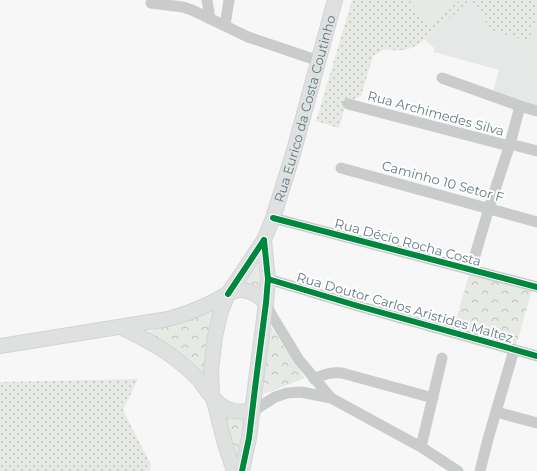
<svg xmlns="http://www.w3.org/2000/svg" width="537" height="471" viewBox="0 0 537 471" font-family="Montserrat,sans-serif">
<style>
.built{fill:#e6e8e8}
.grass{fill:url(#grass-dots)}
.forest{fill:url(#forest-crowns)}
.pitch{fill:#e7e9e4}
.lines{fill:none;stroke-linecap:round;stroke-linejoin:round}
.major-casing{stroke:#d3d4d5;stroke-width:16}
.minor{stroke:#cacccc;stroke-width:11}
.major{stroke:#dfe0e0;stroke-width:14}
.cycleway-casing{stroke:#fff;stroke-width:8}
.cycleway{stroke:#00873e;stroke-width:6}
.labels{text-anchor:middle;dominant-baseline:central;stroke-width:4;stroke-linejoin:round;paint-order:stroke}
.street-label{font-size:13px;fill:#627a82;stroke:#fff}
</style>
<defs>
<pattern id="grass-dots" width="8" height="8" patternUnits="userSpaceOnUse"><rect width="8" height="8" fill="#e7e9e4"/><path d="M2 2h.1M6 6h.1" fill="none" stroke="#bfc2be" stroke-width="1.8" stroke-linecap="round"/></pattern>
<pattern id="forest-crowns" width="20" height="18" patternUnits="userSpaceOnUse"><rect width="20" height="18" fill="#e7e9e4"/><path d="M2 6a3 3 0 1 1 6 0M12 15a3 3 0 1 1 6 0" fill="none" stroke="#bfc2be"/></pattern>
</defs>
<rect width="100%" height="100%" fill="#f7f7f7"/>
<path class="built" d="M 467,0 L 537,0 L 537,106 L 492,95 L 499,70 L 434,52 L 434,48 L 420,36 Z"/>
<path class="grass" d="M 352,0 L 468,0 L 470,2 L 427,36 C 417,49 401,53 385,49 L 373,56 L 361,96 L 346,103 L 339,128 L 316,121 Z
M 473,0 L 537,0 L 537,19 L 536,19 L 528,41 L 491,30 L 473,3 Z
M 138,379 L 123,410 L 151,465 L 149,471 L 0,471 L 0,382 Z"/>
<path class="forest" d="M 258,265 L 261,291 L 243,284 Z
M 471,268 L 533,287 L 515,349 L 453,330 Z
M 216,309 L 205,376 L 145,333 Z
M 269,324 L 305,378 L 259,396 Z
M 245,417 L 238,467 L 226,418 Z"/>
<path class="pitch" d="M 409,0 L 459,0 L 459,1 L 428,25 Z
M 537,31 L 537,81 L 524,77 Z"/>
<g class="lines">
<g class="major-casing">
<g id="major">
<path d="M 121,327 C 143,338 163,348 182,364 C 188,369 195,375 200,381 C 209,393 218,408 234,411 C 240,412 247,411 253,411"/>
<path d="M 0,346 L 168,319 C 183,315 197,310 211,303 C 219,299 230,291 239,290 C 250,289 259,296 266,303"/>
<path id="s1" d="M 234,471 L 225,444 L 212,393 L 211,371 L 215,336 L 221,311 L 228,294 L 264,240 L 273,218 L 293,154 L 335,0"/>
<path d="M 242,471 L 249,438 L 255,388 L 266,303 L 268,279 L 264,240"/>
</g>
</g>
<path class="minor" d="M 207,0 L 210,19
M 151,3 L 183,7 L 192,10 L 248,37 L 319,61
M 225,25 L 229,0
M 442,78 L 520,106 L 537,111
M 348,104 L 509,146
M 510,144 L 537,151
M 341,168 L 537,222
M 273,218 L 537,287
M 471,269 L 489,208 L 510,144 L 520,106
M 268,279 L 358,306 L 537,356
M 266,303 L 271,314 L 299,360 L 331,398
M 314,379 C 325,374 330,372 342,373 L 433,398
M 253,411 L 275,397 L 287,393 L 301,392 L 331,398 L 421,447 L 458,471
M 496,412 L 537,423
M 421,447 L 442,358
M 480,471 L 488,439 L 514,350"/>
<use href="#major" class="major"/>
<g class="cycleway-casing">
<path id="cycleway" d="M 273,218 L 537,287
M 268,279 L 358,306 L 537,356
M 228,294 L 264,240
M 242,471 L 249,438 L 255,388 L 266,303 L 268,279 L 264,240"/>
</g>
<use href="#cycleway" class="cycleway"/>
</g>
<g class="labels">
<g class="street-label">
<text stroke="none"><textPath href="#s1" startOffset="385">Rua Eurico da Costa Coutinho</textPath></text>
<text transform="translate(436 113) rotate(15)">Rua Archimedes Silva</text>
<text transform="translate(443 181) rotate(15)">Caminho 10 Setor F</text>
<text transform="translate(408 242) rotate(15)">Rua Décio Rocha Costa</text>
<text transform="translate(405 307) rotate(16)">Rua Doutor Carlos Aristides Maltez</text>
</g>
</g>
</svg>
